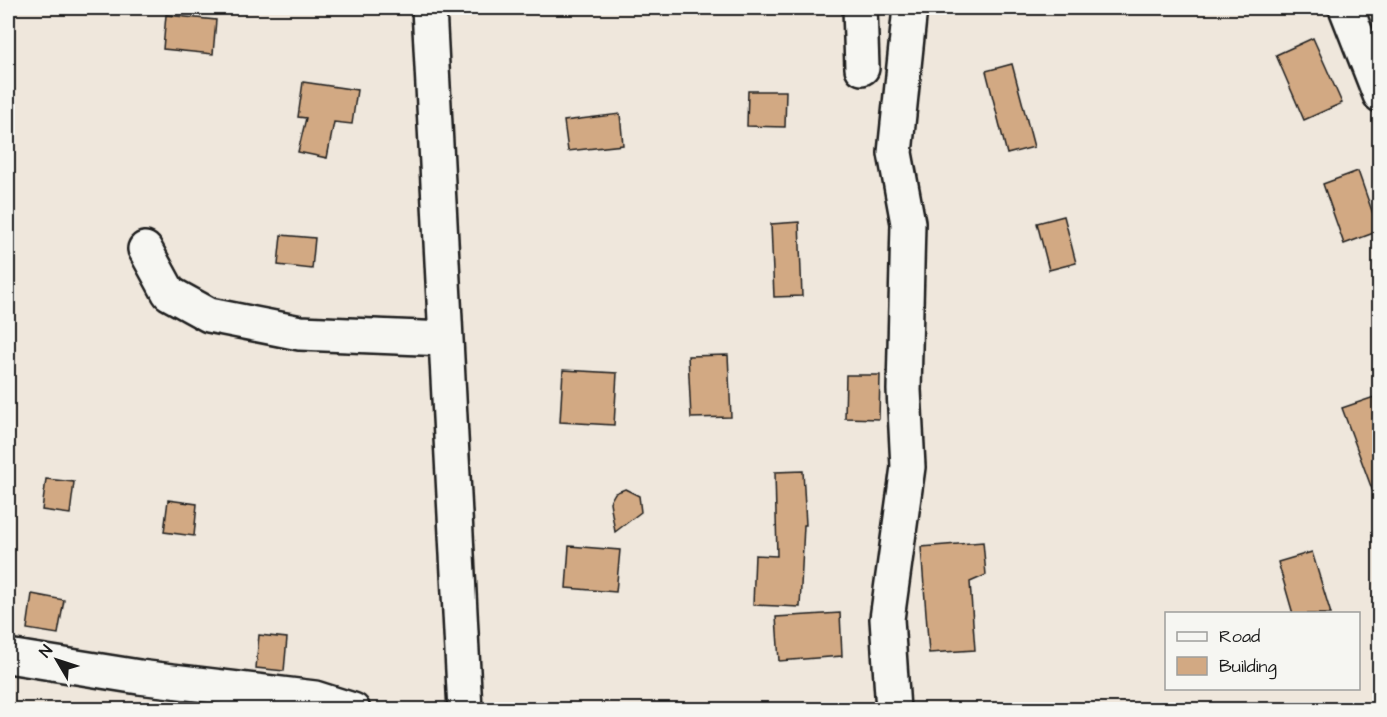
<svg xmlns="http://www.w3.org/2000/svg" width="1387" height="717" viewBox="0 0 1387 717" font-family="'Architects Daughter',sans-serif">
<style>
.building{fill:#d2a983;stroke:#1c1c1c;stroke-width:1.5}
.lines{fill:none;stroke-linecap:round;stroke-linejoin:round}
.minor-casing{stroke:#1c1c1c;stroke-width:38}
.minor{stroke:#f6f6f2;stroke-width:33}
</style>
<rect width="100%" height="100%" fill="#efe7dc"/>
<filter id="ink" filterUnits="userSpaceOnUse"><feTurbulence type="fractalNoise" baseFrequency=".0167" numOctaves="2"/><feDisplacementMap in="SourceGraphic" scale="12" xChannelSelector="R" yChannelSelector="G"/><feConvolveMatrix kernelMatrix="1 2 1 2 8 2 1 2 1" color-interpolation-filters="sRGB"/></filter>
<g filter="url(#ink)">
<path class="building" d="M 166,15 L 216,20 L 213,54 L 163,49 Z
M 1313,38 L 1342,103 L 1304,120 L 1276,55 Z
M 1012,64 L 1034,147 L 1007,154 L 986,71 Z
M 303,82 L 357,90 L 352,124 L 334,122 L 327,158 L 298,152 L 306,118 L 298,117 Z
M 748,91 L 786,91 L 785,127 L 747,126 Z
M 620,114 L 623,145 L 568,151 L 564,121 Z
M 1358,171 L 1379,231 L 1344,244 L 1323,184 Z
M 1064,216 L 1076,263 L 1049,270 L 1037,223 Z
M 799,222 L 802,296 L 774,297 L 771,224 Z
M 281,235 L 315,238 L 312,269 L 278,265 Z
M 728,355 L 731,417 L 691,418 L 688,356 Z
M 563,370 L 617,373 L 614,425 L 560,422 Z
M 846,375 L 880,375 L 879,419 L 845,418 Z
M 1380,395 L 1380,500 L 1376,500 L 1342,408 Z
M 803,471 L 806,525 L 804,525 L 800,607 L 753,605 L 755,555 L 777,556 L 775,472 Z
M 46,479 L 74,482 L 70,514 L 42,510 Z
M 625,489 L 639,496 L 641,512 L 615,532 L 610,502 L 615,493 Z
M 168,500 L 197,504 L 194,536 L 164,532 Z
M 983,542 L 986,575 L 970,582 L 975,650 L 929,653 L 921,547 Z
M 569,546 L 620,550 L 616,592 L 566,588 Z
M 1312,552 L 1331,614 L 1293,614 L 1278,562 Z
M 32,594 L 64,600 L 58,634 L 27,629 Z
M 840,613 L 842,656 L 779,661 L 776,617 Z
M 259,635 L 287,638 L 284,671 L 256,668 Z"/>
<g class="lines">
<g class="minor-casing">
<path id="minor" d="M 429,8 L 465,710
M 860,8 L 862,68
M 1346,8 L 1380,95
M 145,249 L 169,293 L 209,315 L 300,333 L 446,339
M 8,656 L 139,677 L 315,698 L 353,710
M 893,710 L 887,619 L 908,467 L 904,390 L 908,223 L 895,153 L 910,8"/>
</g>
<use href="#minor" class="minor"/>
</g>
</g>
<rect width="1387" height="717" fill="none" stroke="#f6f6f2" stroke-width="30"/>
<rect x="15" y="15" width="1357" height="687" fill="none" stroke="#1c1c1c" stroke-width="2" filter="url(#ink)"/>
<rect x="1165" y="612" width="195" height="78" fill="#f6f6f2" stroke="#9f9f9c" stroke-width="1.5"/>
<rect x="1177" y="632" width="30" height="9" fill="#f6f6f2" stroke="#9f9f9c" stroke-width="1.5"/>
<text x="1219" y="642" font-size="18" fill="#1c1c1c">Road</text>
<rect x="1177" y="657" width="30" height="18" fill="#d2a983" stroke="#9f9f9c" stroke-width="1.5"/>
<text x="1219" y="672" font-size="18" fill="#1c1c1c">Building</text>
<g transform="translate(57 660) rotate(309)" stroke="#f6f6f2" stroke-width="4.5" paint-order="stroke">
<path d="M0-4.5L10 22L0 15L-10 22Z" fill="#1c1c1c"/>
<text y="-9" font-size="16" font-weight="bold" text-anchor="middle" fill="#1c1c1c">N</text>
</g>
</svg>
